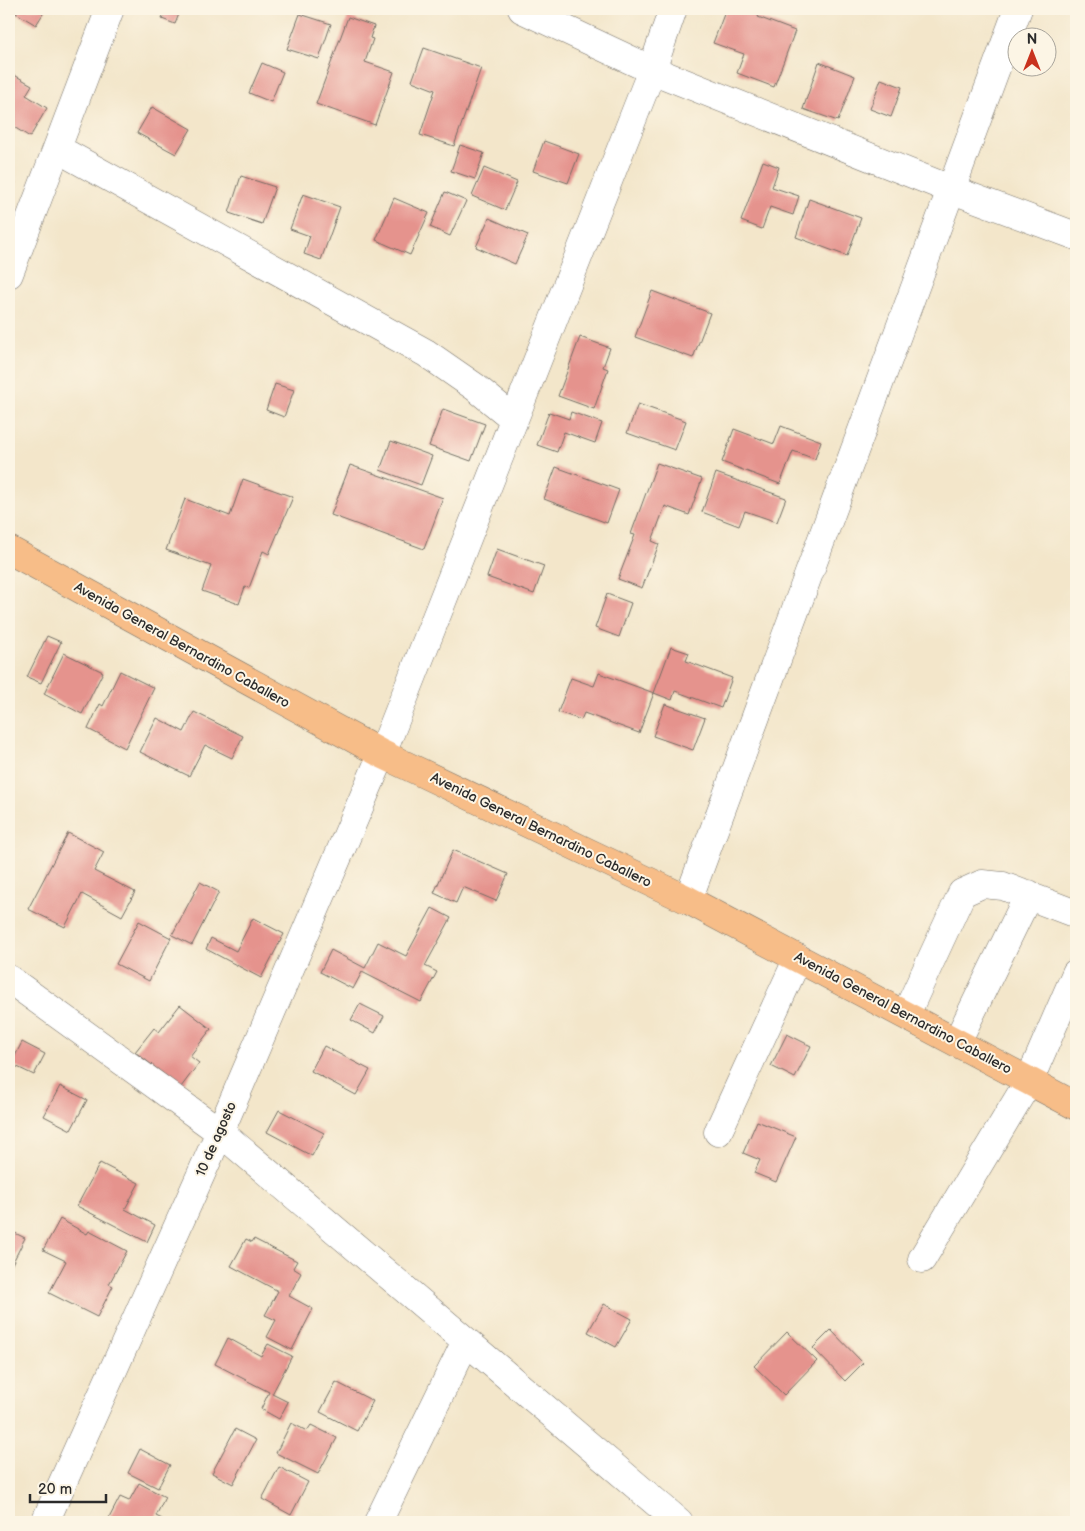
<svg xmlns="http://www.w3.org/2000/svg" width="1085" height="1531" viewBox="0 0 1085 1531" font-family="'Balsamiq Sans',sans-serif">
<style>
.building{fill:#e5938d}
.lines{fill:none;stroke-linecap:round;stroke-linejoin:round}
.minor-casing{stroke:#716c63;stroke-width:29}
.major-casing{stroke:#716c63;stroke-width:29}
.minor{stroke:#fff;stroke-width:28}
.major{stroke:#f7bd88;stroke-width:28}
.labels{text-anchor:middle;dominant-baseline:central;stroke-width:4;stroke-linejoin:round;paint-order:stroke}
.street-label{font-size:14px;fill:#2b2b2b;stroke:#fcf5e5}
</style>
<rect width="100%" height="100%" fill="#fcf5e5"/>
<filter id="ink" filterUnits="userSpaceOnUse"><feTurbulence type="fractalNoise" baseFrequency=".02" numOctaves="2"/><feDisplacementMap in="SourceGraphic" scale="10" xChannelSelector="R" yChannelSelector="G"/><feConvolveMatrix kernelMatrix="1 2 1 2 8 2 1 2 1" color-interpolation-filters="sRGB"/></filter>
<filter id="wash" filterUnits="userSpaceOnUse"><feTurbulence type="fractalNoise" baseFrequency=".0096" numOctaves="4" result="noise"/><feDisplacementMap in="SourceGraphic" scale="20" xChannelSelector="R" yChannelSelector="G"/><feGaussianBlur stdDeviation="1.12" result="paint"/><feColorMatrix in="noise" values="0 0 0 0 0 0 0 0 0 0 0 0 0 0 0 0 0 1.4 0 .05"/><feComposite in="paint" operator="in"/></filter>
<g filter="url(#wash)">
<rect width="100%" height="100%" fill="#f3e6ca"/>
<g id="blocks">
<path class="building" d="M 9,9 L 46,9 L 36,25 L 16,13 L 9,26 Z
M 166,9 L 181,9 L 175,24 L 162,19 Z
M 726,9 L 761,9 L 758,17 L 795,31 L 774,87 L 737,73 L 744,54 L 713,43 Z
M 300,14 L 331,24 L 319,59 L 287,49 Z
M 348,17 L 374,26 L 370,38 L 373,39 L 365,62 L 394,72 L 375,125 L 316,104 Z
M 424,48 L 481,68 L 454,146 L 420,135 L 435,90 L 412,81 Z
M 819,62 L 855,76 L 838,121 L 803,109 Z
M 262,63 L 283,72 L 271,102 L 249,93 Z
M 9,72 L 32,85 L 26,95 L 47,108 L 30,137 L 9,124 L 15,113 L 9,109 Z
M 881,79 L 902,87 L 891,117 L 870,109 Z
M 152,107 L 191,129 L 176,154 L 137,133 Z
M 544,141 L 579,154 L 568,183 L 533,171 Z
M 460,145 L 484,153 L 475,179 L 451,171 Z
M 763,161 L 779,167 L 772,187 L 799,196 L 793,215 L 770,207 L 762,229 L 741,221 Z
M 484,168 L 517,182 L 505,210 L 472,196 Z
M 241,176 L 275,187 L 262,224 L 229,213 Z
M 9,178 L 16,182 L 9,193 Z
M 445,192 L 466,201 L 450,236 L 430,227 Z
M 303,194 L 340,207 L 321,260 L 304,254 L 310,236 L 290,229 Z
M 394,198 L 429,213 L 410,255 L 376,240 Z
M 809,199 L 861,218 L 847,256 L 796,237 Z
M 489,218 L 528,235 L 515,264 L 476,247 Z
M 652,291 L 710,313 L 693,358 L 635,337 Z
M 580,337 L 610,348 L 603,367 L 608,369 L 594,409 L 558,396 Z
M 275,384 L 294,390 L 284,417 L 266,410 Z
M 638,404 L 686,421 L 675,450 L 627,433 Z
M 443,409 L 485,424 L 471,461 L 429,446 Z
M 549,412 L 569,419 L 571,412 L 602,423 L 595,443 L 564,432 L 557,452 L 537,445 Z
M 781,426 L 821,441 L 815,459 L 793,451 L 780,484 L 722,462 L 734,429 L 774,444 Z
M 391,441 L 432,456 L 421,485 L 380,470 Z
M 657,463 L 702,479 L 689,515 L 665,506 L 652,541 L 659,544 L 642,588 L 618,579 L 635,535 L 631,534 Z
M 350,465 L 443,498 L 424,549 L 331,515 Z
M 556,467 L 619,490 L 607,523 L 544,499 Z
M 716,473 L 786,498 L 777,522 L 745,511 L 739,526 L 702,512 Z
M 243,479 L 293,497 L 269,554 L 263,551 L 249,588 L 245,587 L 239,604 L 202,591 L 211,566 L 166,550 L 185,499 L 230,516 Z
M 497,549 L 544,566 L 534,594 L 487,577 Z
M 607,594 L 631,603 L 619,637 L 595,628 Z
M 47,636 L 61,642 L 41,683 L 27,677 Z
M 671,647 L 689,653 L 686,661 L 732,678 L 721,708 L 675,691 L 672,700 L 654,693 Z
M 64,653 L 103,672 L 82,714 L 44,694 Z
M 120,671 L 154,688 L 125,748 L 88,729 L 100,704 L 103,706 Z
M 599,673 L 654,693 L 639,733 L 584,713 L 581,720 L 558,712 L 571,678 L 594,686 Z
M 665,704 L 705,718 L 693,750 L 653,736 Z
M 194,712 L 243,736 L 232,758 L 205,745 L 189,776 L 140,752 L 157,718 L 184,732 Z
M 68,833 L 104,852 L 94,871 L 135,892 L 122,916 L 82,894 L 65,927 L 28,909 Z
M 453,850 L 508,874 L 496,901 L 463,887 L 456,903 L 434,893 Z
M 200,882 L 219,892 L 192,945 L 172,935 Z
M 432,908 L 451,918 L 425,966 L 437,972 L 421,1002 L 362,972 L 353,989 L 320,972 L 331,950 L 365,968 L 378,942 L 406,956 Z
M 253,918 L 284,934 L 261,978 L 206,949 L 211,938 L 236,951 Z
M 139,921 L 171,938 L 149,981 L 116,964 Z
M 360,1004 L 384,1016 L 375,1033 L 351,1020 Z
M 180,1005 L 211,1029 L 190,1056 L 199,1063 L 181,1087 L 135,1052 L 154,1028 L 159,1032 Z
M 787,1034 L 811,1046 L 795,1078 L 771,1066 Z
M 22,1042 L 45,1054 L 34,1075 L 11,1064 Z
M 324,1046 L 370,1070 L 356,1095 L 311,1071 Z
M 60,1086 L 87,1100 L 71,1130 L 44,1116 Z
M 279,1110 L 324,1133 L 312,1156 L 267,1132 Z
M 757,1121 L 796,1137 L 776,1182 L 754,1173 L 760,1160 L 743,1153 Z
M 100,1163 L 139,1183 L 125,1209 L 155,1225 L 147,1242 L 77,1206 Z
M 60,1219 L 87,1234 L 89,1231 L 127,1251 L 109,1284 L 113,1286 L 97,1317 L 49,1293 L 66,1261 L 43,1250 Z
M 9,1230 L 25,1238 L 9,1270 Z
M 246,1239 L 252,1242 L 254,1239 L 297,1261 L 293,1268 L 301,1273 L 289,1296 L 313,1309 L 292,1350 L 267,1337 L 276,1320 L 265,1315 L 278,1291 L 231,1266 Z
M 604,1304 L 632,1319 L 616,1347 L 588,1332 Z
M 831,1330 L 863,1363 L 845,1381 L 813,1348 Z
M 787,1332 L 817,1361 L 784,1395 L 754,1366 Z
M 228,1338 L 261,1356 L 268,1344 L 292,1356 L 272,1394 L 288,1402 L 279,1419 L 261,1409 L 269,1392 L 215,1364 Z
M 336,1382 L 373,1401 L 357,1431 L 320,1412 Z
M 291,1423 L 307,1431 L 311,1425 L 337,1438 L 318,1474 L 276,1453 Z
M 235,1429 L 256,1440 L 233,1484 L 212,1473 Z
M 140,1449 L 170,1465 L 158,1488 L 128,1473 Z
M 279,1467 L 308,1482 L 291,1515 L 262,1499 Z
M 139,1483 L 165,1497 L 156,1516 L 162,1519 L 160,1522 L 107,1522 L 120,1497 L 129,1501 Z"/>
</g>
</g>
<g filter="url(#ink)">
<use href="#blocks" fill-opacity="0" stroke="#716c63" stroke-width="1"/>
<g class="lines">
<g class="minor-casing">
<path id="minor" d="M 522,9 L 652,70 L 950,189 L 1076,236
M 58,149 L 426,353 L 475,387 L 513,418
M 9,274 L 110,9
M 688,900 L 1018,9
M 9,979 L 220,1132 L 679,1522
M 906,1014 L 962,893 L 982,884 L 1003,886 L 1076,914
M 957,1042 L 1029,894
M 718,1132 L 798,958
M 922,1259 L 1030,1079 L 1076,973
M 45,1522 L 220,1132 L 382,754 L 652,70 L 673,9
M 378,1522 L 466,1341"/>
</g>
<g class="major-casing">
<path id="major" d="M 9,550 L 382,754 L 688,900 L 1076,1106"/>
</g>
<use href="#minor" class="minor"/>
<use href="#major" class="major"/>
</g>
</g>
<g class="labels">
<g class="street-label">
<text transform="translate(182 645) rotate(29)">Avenida General Bernardino Caballero</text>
<text transform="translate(541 830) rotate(26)">Avenida General Bernardino Caballero</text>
<text transform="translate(903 1013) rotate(28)">Avenida General Bernardino Caballero</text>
<text transform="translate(216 1139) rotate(-66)">10 de agosto</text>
</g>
</g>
<rect width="1085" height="1531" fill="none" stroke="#fcf5e5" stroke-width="30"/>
<g transform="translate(1032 52)"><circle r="24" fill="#fcf5e5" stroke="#a8a49b"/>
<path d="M0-4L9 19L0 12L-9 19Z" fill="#c8321e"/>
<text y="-8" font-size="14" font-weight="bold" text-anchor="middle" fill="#2b2b2b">N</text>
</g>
<path d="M30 1494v8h76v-8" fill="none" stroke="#2b2b2b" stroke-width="2.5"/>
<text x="38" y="1494" font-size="15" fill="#2b2b2b" stroke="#fcf5e5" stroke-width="4" paint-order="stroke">20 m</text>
</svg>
